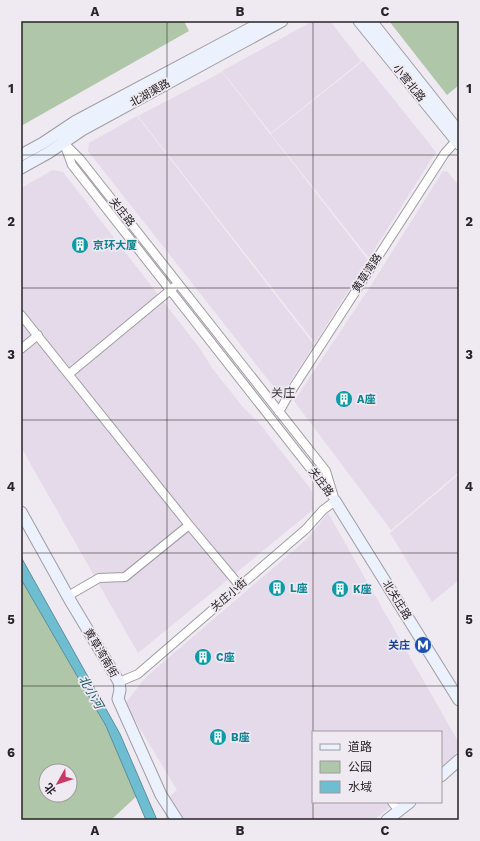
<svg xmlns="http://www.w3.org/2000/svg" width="480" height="841" viewBox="0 0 480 841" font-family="'Work Sans','Noto Sans SC',sans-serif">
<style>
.built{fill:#e4dae9}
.green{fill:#afc7a8;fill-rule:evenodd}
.water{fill:#6fbdd0;stroke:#598f9d}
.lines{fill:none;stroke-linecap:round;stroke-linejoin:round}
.street-casing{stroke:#a19ca3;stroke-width:10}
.secondary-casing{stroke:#a19ca3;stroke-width:13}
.street{stroke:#fff;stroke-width:8}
.secondary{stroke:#ebf1fd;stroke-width:11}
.grid{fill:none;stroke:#262426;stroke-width:1;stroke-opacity:0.55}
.labels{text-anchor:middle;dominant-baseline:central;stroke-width:3.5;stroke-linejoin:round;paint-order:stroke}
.street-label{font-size:11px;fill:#262426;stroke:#efe9f1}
.culture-label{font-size:11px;font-weight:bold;fill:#0d838f;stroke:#efe9f1;text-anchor:start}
.transit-label{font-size:11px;font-weight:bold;fill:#164399;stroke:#efe9f1;text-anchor:end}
.neighbourhood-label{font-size:12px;fill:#3a363c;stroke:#efe9f1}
.water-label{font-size:12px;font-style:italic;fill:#125563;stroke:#efe9f1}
.neatline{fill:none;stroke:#262426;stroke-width:1.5}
.grid-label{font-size:13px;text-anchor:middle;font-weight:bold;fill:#262426}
</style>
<rect width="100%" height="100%" fill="#efe9f1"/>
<path class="built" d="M 313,21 L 330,21 L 361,61 L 271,133 L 222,71 Z
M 363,61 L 436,152 L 369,258 L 271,134 Z
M 222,72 L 368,260 L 315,343 L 138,116 Z
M 137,116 L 314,345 L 281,396 L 88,151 L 89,143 Z
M 53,170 L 63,172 L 201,350 L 212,368 L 242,406 L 260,424 L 312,491 L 314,509 L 138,653 L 21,447 L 21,188 Z
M 443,171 L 448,172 L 459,186 L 459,259 L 454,263 L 459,260 L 459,472 L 391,530 L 294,401 L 370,287 Z
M 459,474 L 459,580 L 432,602 L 390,533 Z
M 328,513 L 459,743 L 459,752 L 441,767 L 441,732 L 313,732 L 313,802 L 396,802 L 374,820 L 184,820 L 169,797 L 177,790 L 125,704 L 146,677 L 307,539 Z"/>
<path class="green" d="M 21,21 L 184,21 L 189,31 L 21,126 Z
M 389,21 L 459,21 L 459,85 L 447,95 Z
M 21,574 L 121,744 L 140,793 L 111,820 L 21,820 ZM 46,771 L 70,771 L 70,795 L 46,795 Z"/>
<path class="water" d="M 21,557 L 120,734 L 157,820 L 146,820 L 106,726 L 21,579 Z"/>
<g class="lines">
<g class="street-casing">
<path id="street" d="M 61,138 L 64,143 L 80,159 L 326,471 L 335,501
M 65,146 L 72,165 L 331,495
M 21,315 L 189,525 L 240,586
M 21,349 L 38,335
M 69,374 L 174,287
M 279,412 L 288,396 L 445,153 L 456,141 L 459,137
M 68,596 L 99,578 L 125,577 L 189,525
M 119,682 L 138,674 L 240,586 L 306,529 L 323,510 L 335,501
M 392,802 L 399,811"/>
</g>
<g class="secondary-casing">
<path id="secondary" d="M 359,21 L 459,144
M 371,21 L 459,132
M 21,155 L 43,143 L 76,121 L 264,21
M 21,168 L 48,153 L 82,130 L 282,21
M 335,501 L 459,700
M 21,512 L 71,602 L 119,682 L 120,690 L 118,699 L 161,795 L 177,820
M 441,776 L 459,760
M 387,820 L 410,802"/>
</g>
<use href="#street" class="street"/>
<use href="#secondary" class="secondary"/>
</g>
<path class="grid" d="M 167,21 L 167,820M 313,21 L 313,820M 21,155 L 459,155M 21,288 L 459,288M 21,420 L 459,420M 21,553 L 459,553M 21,686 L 459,686"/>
<defs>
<g id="building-disc" transform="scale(0.9)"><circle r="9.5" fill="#0f9aa8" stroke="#efe9f1"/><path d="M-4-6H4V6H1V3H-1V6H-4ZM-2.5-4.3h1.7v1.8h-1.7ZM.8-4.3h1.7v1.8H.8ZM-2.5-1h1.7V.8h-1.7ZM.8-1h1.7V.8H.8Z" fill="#fff"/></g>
<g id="metro-disc" transform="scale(0.9)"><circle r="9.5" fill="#1a4fb4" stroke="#efe9f1"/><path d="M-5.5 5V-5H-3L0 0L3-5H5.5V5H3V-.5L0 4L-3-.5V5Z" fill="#fff"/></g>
</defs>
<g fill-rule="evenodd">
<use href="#building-disc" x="80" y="245"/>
<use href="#building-disc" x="344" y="399"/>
<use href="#building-disc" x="277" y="588"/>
<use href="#building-disc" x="340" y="589"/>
<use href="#metro-disc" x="423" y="645"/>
<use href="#building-disc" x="203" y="657"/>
<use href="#building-disc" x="218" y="737"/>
</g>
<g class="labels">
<g class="street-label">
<text transform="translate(409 83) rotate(51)">小营北路</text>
<text transform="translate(150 93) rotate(-29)">北湖渠路</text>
<text transform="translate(122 212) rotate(52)">关庄路</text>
<text transform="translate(367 273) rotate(-57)">黄草湾路</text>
<text transform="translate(321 482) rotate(53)">关庄路</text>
<text transform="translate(229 595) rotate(-41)">关庄小街</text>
<text transform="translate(397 600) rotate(58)">北关庄路</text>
<text transform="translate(101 653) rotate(59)">黄草湾南街</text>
</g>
<g class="culture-label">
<text x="93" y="245">京环大厦</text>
<text x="357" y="399">A座</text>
<text x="290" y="588">L座</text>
<text x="353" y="589">K座</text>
<text x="216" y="657">C座</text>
<text x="231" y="737">B座</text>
</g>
<g class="transit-label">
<text x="410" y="645">关庄</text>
</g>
<g class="neighbourhood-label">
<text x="283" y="393">关庄</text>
</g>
<g class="water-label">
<text transform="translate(91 692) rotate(60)">北小河</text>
</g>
</g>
<rect width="480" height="841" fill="none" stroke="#efe9f1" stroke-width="44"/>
<rect x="312" y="731" width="130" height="72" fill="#efe9f1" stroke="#9f9aa0"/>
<rect x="320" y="744" width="20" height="6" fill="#ebf1fd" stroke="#9f9aa0"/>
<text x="348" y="751" font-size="12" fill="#262426">道路</text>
<rect x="320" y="761" width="20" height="12" fill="#afc7a8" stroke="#9f9aa0"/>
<text x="348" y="771" font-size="12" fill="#262426">公园</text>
<rect x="320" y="781" width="20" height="12" fill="#6fbdd0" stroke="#9f9aa0"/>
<text x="348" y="791" font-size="12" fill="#262426">水域</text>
<g transform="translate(58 783) rotate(231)"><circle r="19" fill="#efe9f1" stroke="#9f9aa0"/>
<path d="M0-3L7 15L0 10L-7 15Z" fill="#c83a66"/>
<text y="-6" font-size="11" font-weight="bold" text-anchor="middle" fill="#262426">北</text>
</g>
<rect x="22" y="22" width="436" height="797" class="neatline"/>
<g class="grid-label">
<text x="95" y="16">A</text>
<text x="240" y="16">B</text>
<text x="385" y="16">C</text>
<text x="11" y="93">1</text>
<text x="469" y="93">1</text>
<text x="11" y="226">2</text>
<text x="469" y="226">2</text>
<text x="11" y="359">3</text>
<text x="469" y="359">3</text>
<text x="11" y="491">4</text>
<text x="469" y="491">4</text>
<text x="11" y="624">5</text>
<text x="469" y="624">5</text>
<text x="11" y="757">6</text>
<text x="469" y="757">6</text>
<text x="95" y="835">A</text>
<text x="240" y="835">B</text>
<text x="385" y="835">C</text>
</g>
</svg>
